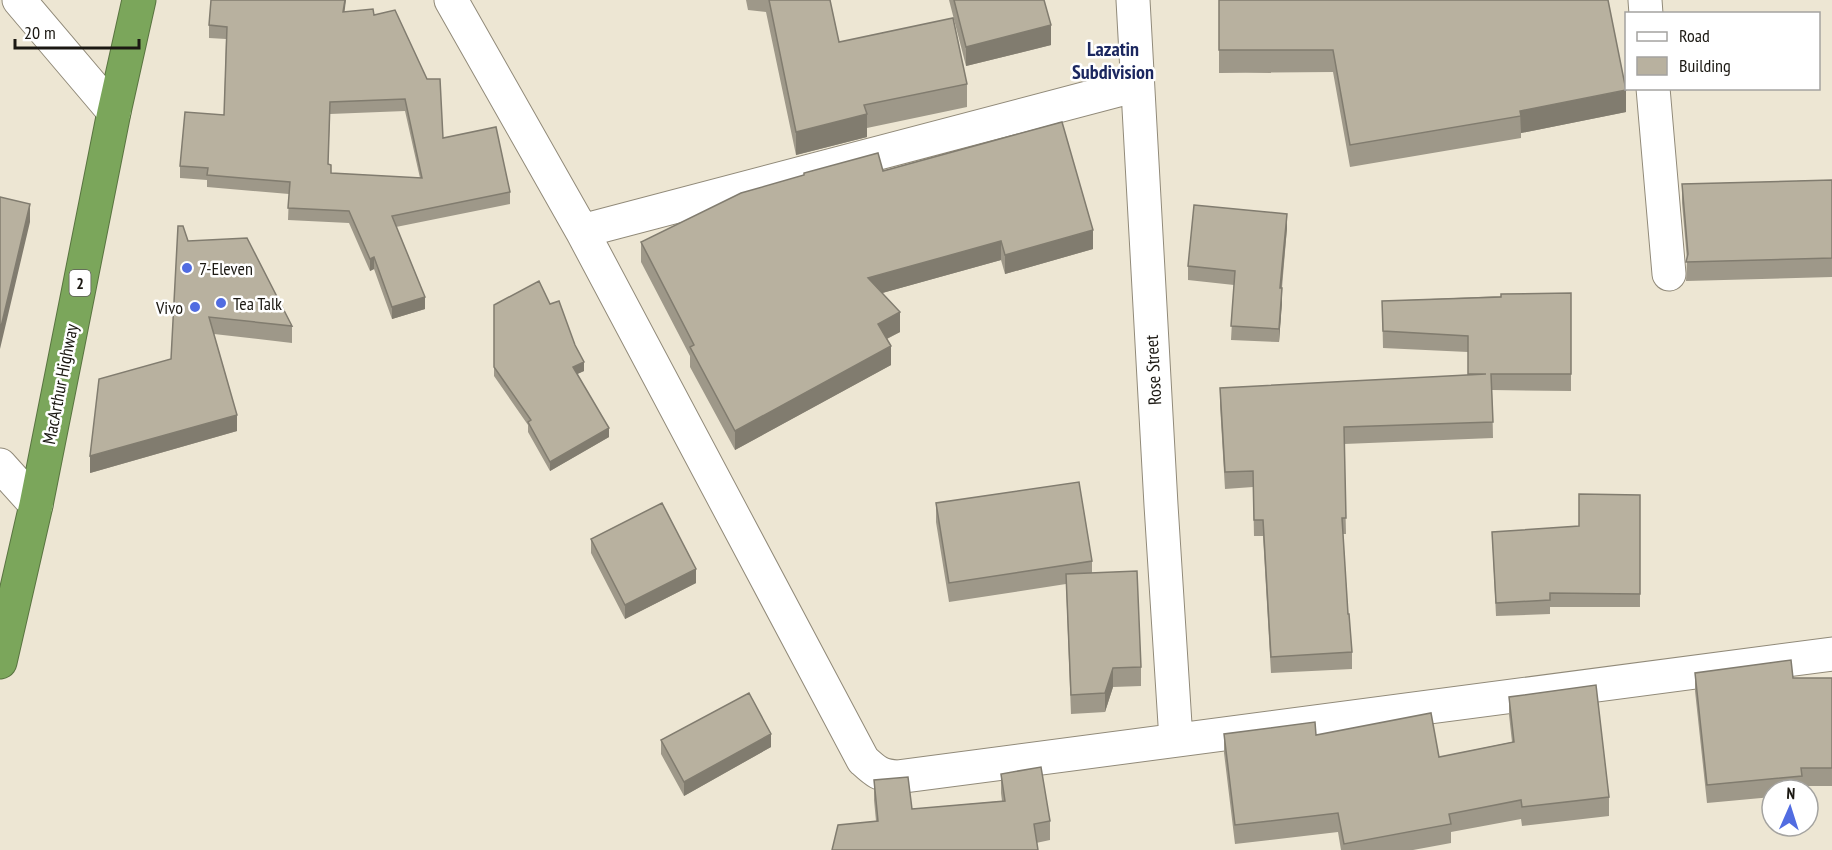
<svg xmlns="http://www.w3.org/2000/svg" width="1832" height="850" viewBox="0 0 1832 850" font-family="'PT Sans Narrow',sans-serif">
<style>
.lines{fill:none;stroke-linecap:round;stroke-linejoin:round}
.minor-casing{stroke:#918a79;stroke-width:35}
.highway-casing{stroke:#597441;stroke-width:35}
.minor{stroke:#fff;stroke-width:33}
.highway{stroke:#7ba65b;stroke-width:33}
.wall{fill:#9e9889;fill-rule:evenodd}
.shaded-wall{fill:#817c6f}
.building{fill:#b8b19f;stroke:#817c6f;stroke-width:1.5;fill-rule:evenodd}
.poi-dot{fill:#516ce1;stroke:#fff;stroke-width:2}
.labels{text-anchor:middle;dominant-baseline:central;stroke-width:5;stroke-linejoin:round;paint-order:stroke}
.shield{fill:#fff;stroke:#5f5d59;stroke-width:1.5}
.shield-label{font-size:16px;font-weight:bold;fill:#1b1812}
.poi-label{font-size:18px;fill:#1b1812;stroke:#fff;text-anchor:start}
.street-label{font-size:18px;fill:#1b1812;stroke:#fff}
.neighbourhood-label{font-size:20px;font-weight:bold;fill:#1b275f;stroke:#fff}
</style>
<rect width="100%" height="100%" fill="#ede6d3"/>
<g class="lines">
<g class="minor-casing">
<path id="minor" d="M 19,0 L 114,112
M 451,0 L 582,231 L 863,760 C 875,771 880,776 897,777 L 1832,654
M 1133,0 L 1161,505 L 1176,740
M 1645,0 L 1646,14
M 1653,88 L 1669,274
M 582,231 L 1137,85
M 0,465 L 36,505"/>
</g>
<g class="highway-casing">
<path id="highway" d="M 0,662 L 36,505 L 114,112 L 139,0"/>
</g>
<use href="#minor" class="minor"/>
<use href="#highway" class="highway"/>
</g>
<path class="wall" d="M 746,0 L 830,0 L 839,42 L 967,84 L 967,107 L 867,128 L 867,137 L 796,155 L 766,12 L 748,10 Z
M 949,0 L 1044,0 L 1051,45 L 966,66 Z
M 1219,0 L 1626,112 L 1521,133 L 1521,138 L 1350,167 L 1333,72 L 1219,73 Z
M 345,12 L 374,15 L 443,138 L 510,192 L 510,204 L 396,227 L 425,309 L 392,319 L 374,269 L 370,271 L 349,223 L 288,220 L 289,194 L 207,187 L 207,180 L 180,178 L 180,166 L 224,115 L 226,39 L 209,38 L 209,25 ZM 405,111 L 420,178 L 331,173 L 328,164 L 330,114 Z
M 883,171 L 1093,249 L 1005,274 L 1001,260 L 882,293 L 900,332 L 887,339 L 891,365 L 735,450 L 690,367 L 690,356 L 641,262 L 641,242 Z
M 1832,180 L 1832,277 L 1686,281 L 1687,260 L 1682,203 L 1682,184 Z
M 1287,228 L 1282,288 L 1282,302 L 1279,342 L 1231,340 L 1234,285 L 1188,280 L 1188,266 Z
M 188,241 L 292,326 L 292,343 L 214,334 L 237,431 L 90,473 L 171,359 Z
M 1571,293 L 1571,391 L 1492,390 L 1493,438 L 1344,444 L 1346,534 L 1343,534 L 1348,614 L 1352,652 L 1352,669 L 1271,673 L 1263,536 L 1254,536 L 1253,487 L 1225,489 L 1220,405 L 1220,388 L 1468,375 L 1468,352 L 1383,348 L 1382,301 Z
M 494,305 L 584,371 L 577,374 L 609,437 L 550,471 L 528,432 L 528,425 L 494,376 Z
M 1640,495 L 1640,607 L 1550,607 L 1550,614 L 1496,616 L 1492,532 L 1579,526 Z
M 936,503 L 1092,561 L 1092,573 L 1141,667 L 1141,686 L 1113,687 L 1105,712 L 1071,714 L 1066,584 L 949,602 L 936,522 Z
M 591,539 L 696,583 L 625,619 L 591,553 Z
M 1695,673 L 1793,678 L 1832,678 L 1832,786 L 1802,786 L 1802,790 L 1772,790 L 1772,797 L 1707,803 L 1695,691 Z
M 1509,697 L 1609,797 L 1609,816 L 1522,826 L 1521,819 L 1451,832 L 1451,843 L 1413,850 L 1341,850 L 1338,832 L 1235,844 L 1224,753 L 1224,734 L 1316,735 L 1439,757 L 1512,742 L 1509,715 Z
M 661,740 L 771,747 L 684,796 L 661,754 Z
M 1001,774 L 1050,821 L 1050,840 L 1036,843 L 876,821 L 874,800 L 874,780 L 912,809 L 1002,801 L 1001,793 Z"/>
<path class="shaded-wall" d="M 345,0 L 346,0 L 343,24 L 343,12 Z
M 1051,25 L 1051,45 L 966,66 L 966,47 Z
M 1626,90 L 1626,112 L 1521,133 L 1520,111 Z
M 867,114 L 867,137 L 796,155 L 796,132 Z
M 30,204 L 30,222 L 0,349 L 0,331 Z
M 1287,214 L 1287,228 L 1280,302 L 1280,288 Z
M 1093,230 L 1093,249 L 1005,274 L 1005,255 Z
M 1001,241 L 1001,260 L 868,297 L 868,278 Z
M 374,257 L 374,269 L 370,271 L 370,259 Z
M 1282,288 L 1282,302 L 1279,342 L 1279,329 Z
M 425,297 L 425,309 L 392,319 L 392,307 Z
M 900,312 L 900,332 L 878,343 L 878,324 Z
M 891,346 L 891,365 L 735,450 L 735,431 Z
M 584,362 L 584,371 L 573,376 L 573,367 Z
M 237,415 L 237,431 L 90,473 L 90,456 Z
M 609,428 L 609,437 L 550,471 L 550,462 Z
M 696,569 L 696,583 L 625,619 L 625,605 Z
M 1113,668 L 1113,687 L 1105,712 L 1105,693 Z
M 771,734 L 771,747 L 684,796 L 684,782 Z"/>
<path class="building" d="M 211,0 L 345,0 L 343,12 L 373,9 L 374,15 L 395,10 L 427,79 L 440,79 L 443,138 L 496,127 L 510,192 L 392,216 L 425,297 L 392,307 L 374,257 L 370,259 L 349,211 L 288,208 L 290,182 L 207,175 L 208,168 L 180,166 L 185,112 L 224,115 L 227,27 L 209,25 ZM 405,99 L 422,178 L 331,173 L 331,165 L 328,164 L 330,102 Z
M 769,0 L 830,0 L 839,42 L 953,18 L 967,84 L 864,105 L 867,114 L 796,132 Z
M 954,0 L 1044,0 L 1051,25 L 966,47 Z
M 1219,0 L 1608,0 L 1626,90 L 1520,111 L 1521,116 L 1350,145 L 1333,50 L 1219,50 Z
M 1062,122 L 1093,230 L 1005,255 L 1001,241 L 868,278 L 900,312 L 878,324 L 891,346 L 735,431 L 690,347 L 694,345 L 641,242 L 741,193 L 804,175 L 804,173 L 878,153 L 883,171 Z
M 1832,180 L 1832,258 L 1686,262 L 1688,254 L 1682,184 Z
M 0,197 L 30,204 L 0,331 Z
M 1194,205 L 1287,214 L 1280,288 L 1282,288 L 1279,329 L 1231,326 L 1235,271 L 1188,266 Z
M 178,226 L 183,226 L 188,241 L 247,238 L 292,326 L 209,317 L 237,415 L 90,456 L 99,379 L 171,359 Z
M 539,281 L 550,304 L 559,301 L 575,345 L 584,362 L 573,367 L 609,428 L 550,462 L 528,422 L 531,420 L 494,367 L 494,305 Z
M 1571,293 L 1571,374 L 1491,374 L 1493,422 L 1344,427 L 1346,518 L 1342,518 L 1348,614 L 1349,614 L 1352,652 L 1271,657 L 1263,520 L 1254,520 L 1253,471 L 1225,472 L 1220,388 L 1486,374 L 1468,374 L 1468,336 L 1383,331 L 1382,301 L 1501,297 L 1501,294 Z
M 1079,482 L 1092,561 L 949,583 L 936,503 Z
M 1579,494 L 1640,495 L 1640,594 L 1550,593 L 1550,600 L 1496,603 L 1492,532 L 1579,526 Z
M 662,503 L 696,569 L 625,605 L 591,539 Z
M 1137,571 L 1141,667 L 1113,668 L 1105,693 L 1071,695 L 1066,574 Z
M 1791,660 L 1793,678 L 1832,678 L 1832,768 L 1801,768 L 1802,776 L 1707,785 L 1695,673 Z
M 1596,685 L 1609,797 L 1522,807 L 1521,800 L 1449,814 L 1451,824 L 1344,844 L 1338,813 L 1235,825 L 1224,734 L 1315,722 L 1316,735 L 1431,713 L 1439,757 L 1514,742 L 1509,697 Z
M 749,693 L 771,734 L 684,782 L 661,740 Z
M 1041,767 L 1050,821 L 1034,824 L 1038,850 L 832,850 L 838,825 L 878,821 L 874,780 L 908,777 L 912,809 L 1005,801 L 1001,774 Z"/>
<g class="poi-dot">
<circle cx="187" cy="268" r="6"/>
<circle cx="221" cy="303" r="6"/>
<circle cx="195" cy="307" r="6"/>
</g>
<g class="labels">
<rect class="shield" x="69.5" y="270" width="21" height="26" rx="4.5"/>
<g class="shield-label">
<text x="80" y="283">2</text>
</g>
<g class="poi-label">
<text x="199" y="268">7-Eleven</text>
<text x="233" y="303">Tea Talk</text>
<text x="183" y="307" text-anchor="end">Vivo</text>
</g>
<g class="street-label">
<text transform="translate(1153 370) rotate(-93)">Rose Street</text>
<text transform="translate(60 384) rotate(-79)">MacArthur Highway</text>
</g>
<g class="neighbourhood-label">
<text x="1113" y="49">Lazatin<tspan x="1113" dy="23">Subdivision</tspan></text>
</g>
</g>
<rect x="1625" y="12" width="195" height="78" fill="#ffffff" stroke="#a4a3a0" stroke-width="1.5"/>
<rect x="1637" y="32" width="30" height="9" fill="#ffffff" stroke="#a4a3a0" stroke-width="1.5"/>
<text x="1679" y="42" font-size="18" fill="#1b1812">Road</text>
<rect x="1637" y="57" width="30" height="18" fill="#b8b19f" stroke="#a4a3a0" stroke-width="1.5"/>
<text x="1679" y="72" font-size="18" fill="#1b1812">Building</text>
<g transform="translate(1790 808) rotate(3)"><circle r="28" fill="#ffffff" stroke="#a4a3a0" stroke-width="1.5"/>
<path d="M0-4.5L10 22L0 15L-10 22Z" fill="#516ce1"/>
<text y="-9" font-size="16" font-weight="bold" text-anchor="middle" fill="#1b1812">N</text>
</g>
<path d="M15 39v9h124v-9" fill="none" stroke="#1b1812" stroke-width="3"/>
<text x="24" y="39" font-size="18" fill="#1b1812" stroke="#ffffff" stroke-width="4.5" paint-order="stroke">20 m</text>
</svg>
